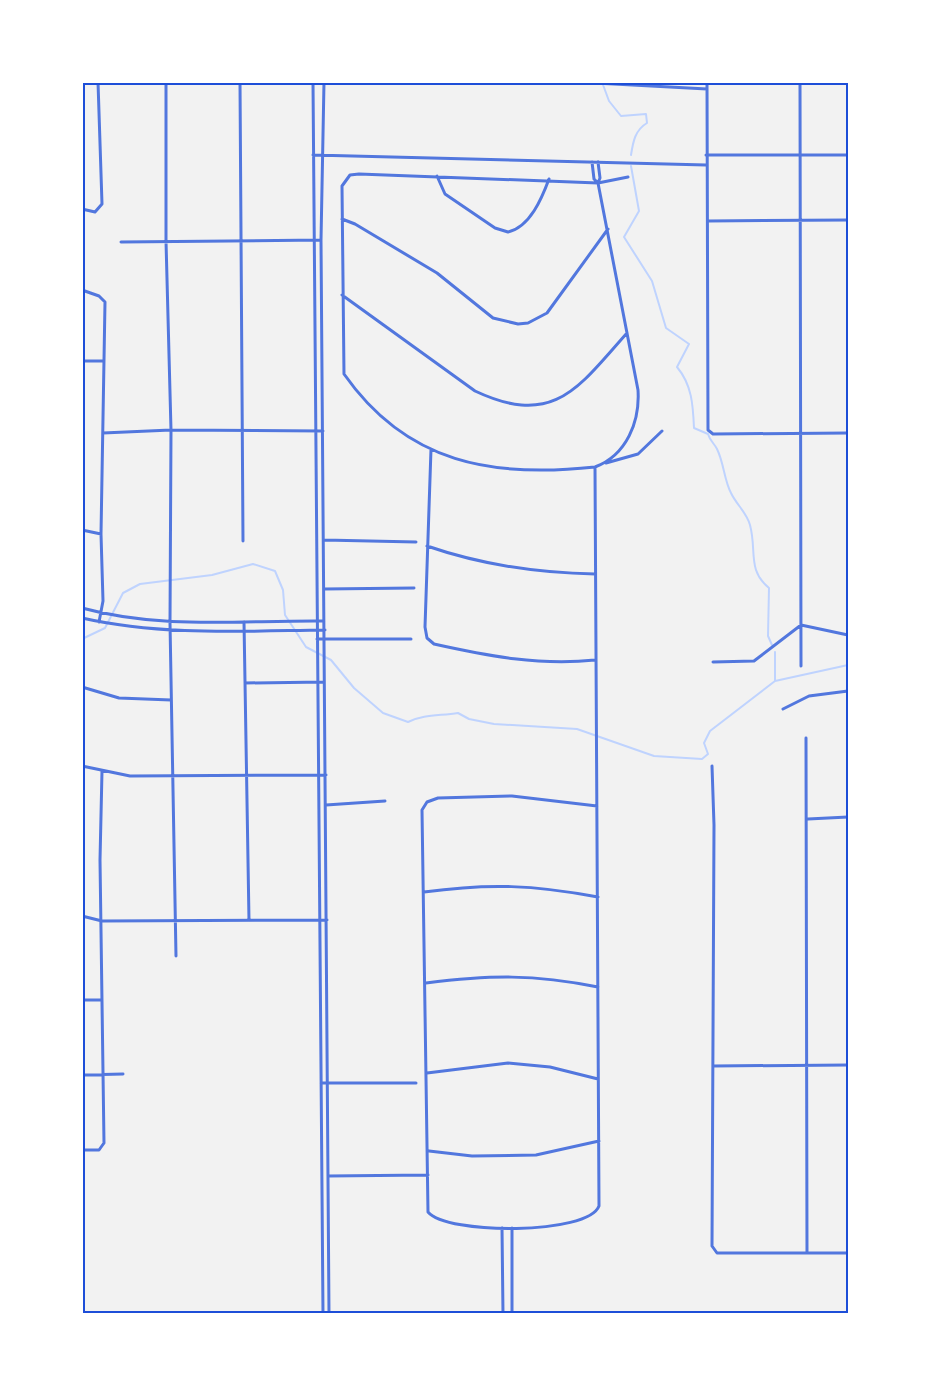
<svg xmlns="http://www.w3.org/2000/svg" width="931" height="1396" viewBox="0 0 931 1396" font-family="Figtree,sans-serif">
<style>
.lines{fill:none;stroke-linecap:round;stroke-linejoin:round}
.stream{stroke:#bfd3fe;stroke-width:2}
.minor{stroke:#5277de;stroke-width:3}
.neatline{fill:none;stroke:#1d4ed8;stroke-width:2}
</style>
<rect width="100%" height="100%" fill="#f2f2f2"/>
<g class="lines">
<path class="stream" d="M 602,82 L 609,101 L 621,116 L 646,114 L 647,123 C 635,130 633,142 631,155
M 631,166 L 639,211 L 624,237 L 652,281 L 666,328 L 689,344 L 677,367 C 692,385 693,405 694,428 L 708,434 C 710,441 714,443 717,449 C 724,463 724,480 731,493 C 736,504 747,513 750,525 C 757,551 747,570 769,588 L 768,636 L 772,645
M 82,639 L 105,628 L 123,593 L 140,584 L 212,575 L 253,564 L 275,571 L 283,590 L 285,615 L 306,647 L 331,660 L 354,688 L 383,713 L 408,722 C 424,714 440,716 458,713 L 469,719 L 494,724 L 577,729 L 654,756 L 702,759 L 708,754 L 704,743 L 710,731 L 775,681 L 848,665
M 775,652 L 775,681"/>
<path class="minor" d="M 166,82 L 166,241 L 171,430 L 170,623 L 176,956
M 240,82 L 243,541
M 313,82 L 323,1314
M 324,82 L 321,240 L 329,1314
M 707,82 L 708,430 L 713,434 L 848,433
M 800,82 L 801,666
M 595,83 L 707,89
M 313,155 L 706,165
M 706,155 L 848,155
M 592,162 L 594,179 L 598,183 L 638,390 C 640,421 627,455 595,467 C 493,478 407,464 344,374 L 342,186 L 350,175 L 359,174 L 598,183 L 628,177
M 437,176 L 445,194 L 495,228 L 508,232 C 530,227 542,198 549,179
M 598,183 L 600,178 L 598,162
M 82,209 L 95,212 L 102,204 L 98,82
M 342,219 L 355,224 L 437,273 L 493,318 L 518,324 L 528,323 L 547,313 L 608,229
M 708,221 L 848,220
M 121,242 L 321,240
M 82,290 L 99,296 L 105,302 L 101,534 L 103,601 L 99,622
M 342,295 L 475,391 C 554,428 578,388 627,333
M 82,361 L 103,361
M 103,433 L 171,430 L 323,431
M 431,449 L 425,627 L 427,638 L 434,644 C 488,656 540,666 595,660
M 606,463 L 638,454 L 662,431
M 595,467 L 599,1206 C 588,1235 447,1235 428,1212 L 422,810 L 427,802 L 438,798 L 512,796 L 597,806
M 82,530 L 101,534
M 324,540 L 416,542
M 427,546 C 482,565 537,573 595,574
M 324,589 L 414,588
M 82,608 C 162,630 243,620 324,621
M 82,618 C 162,636 243,631 325,630
M 244,622 L 249,920
M 317,639 L 411,639
M 713,662 L 754,661 L 801,625 L 848,635
M 245,683 L 324,682
M 82,687 L 119,698 L 171,700
M 783,709 L 809,696 L 848,691
M 806,738 L 807,1253
M 82,766 L 130,776 L 326,775
M 712,766 L 714,825 L 712,1246 L 717,1253 L 848,1253
M 326,805 L 385,801
M 808,819 L 848,817
M 424,892 C 489,883 534,885 598,897
M 82,916 L 102,921 L 327,920
M 426,983 C 491,975 533,974 598,987
M 82,1000 L 102,1000
M 713,1066 L 848,1065
M 427,1073 L 508,1063 L 550,1067 L 598,1079
M 82,1075 L 123,1074
M 321,1083 L 416,1083
M 82,1150 L 99,1150 L 104,1143 L 100,860 L 102,771
M 429,1151 L 472,1156 L 536,1155 L 599,1141
M 328,1176 L 428,1175
M 502,1228 L 503,1314
M 512,1228 L 512,1314"/>
</g>
<rect width="931" height="1396" fill="none" stroke="#ffffff" stroke-width="168"/>
<rect x="84" y="84" width="763" height="1228" class="neatline"/>
</svg>
